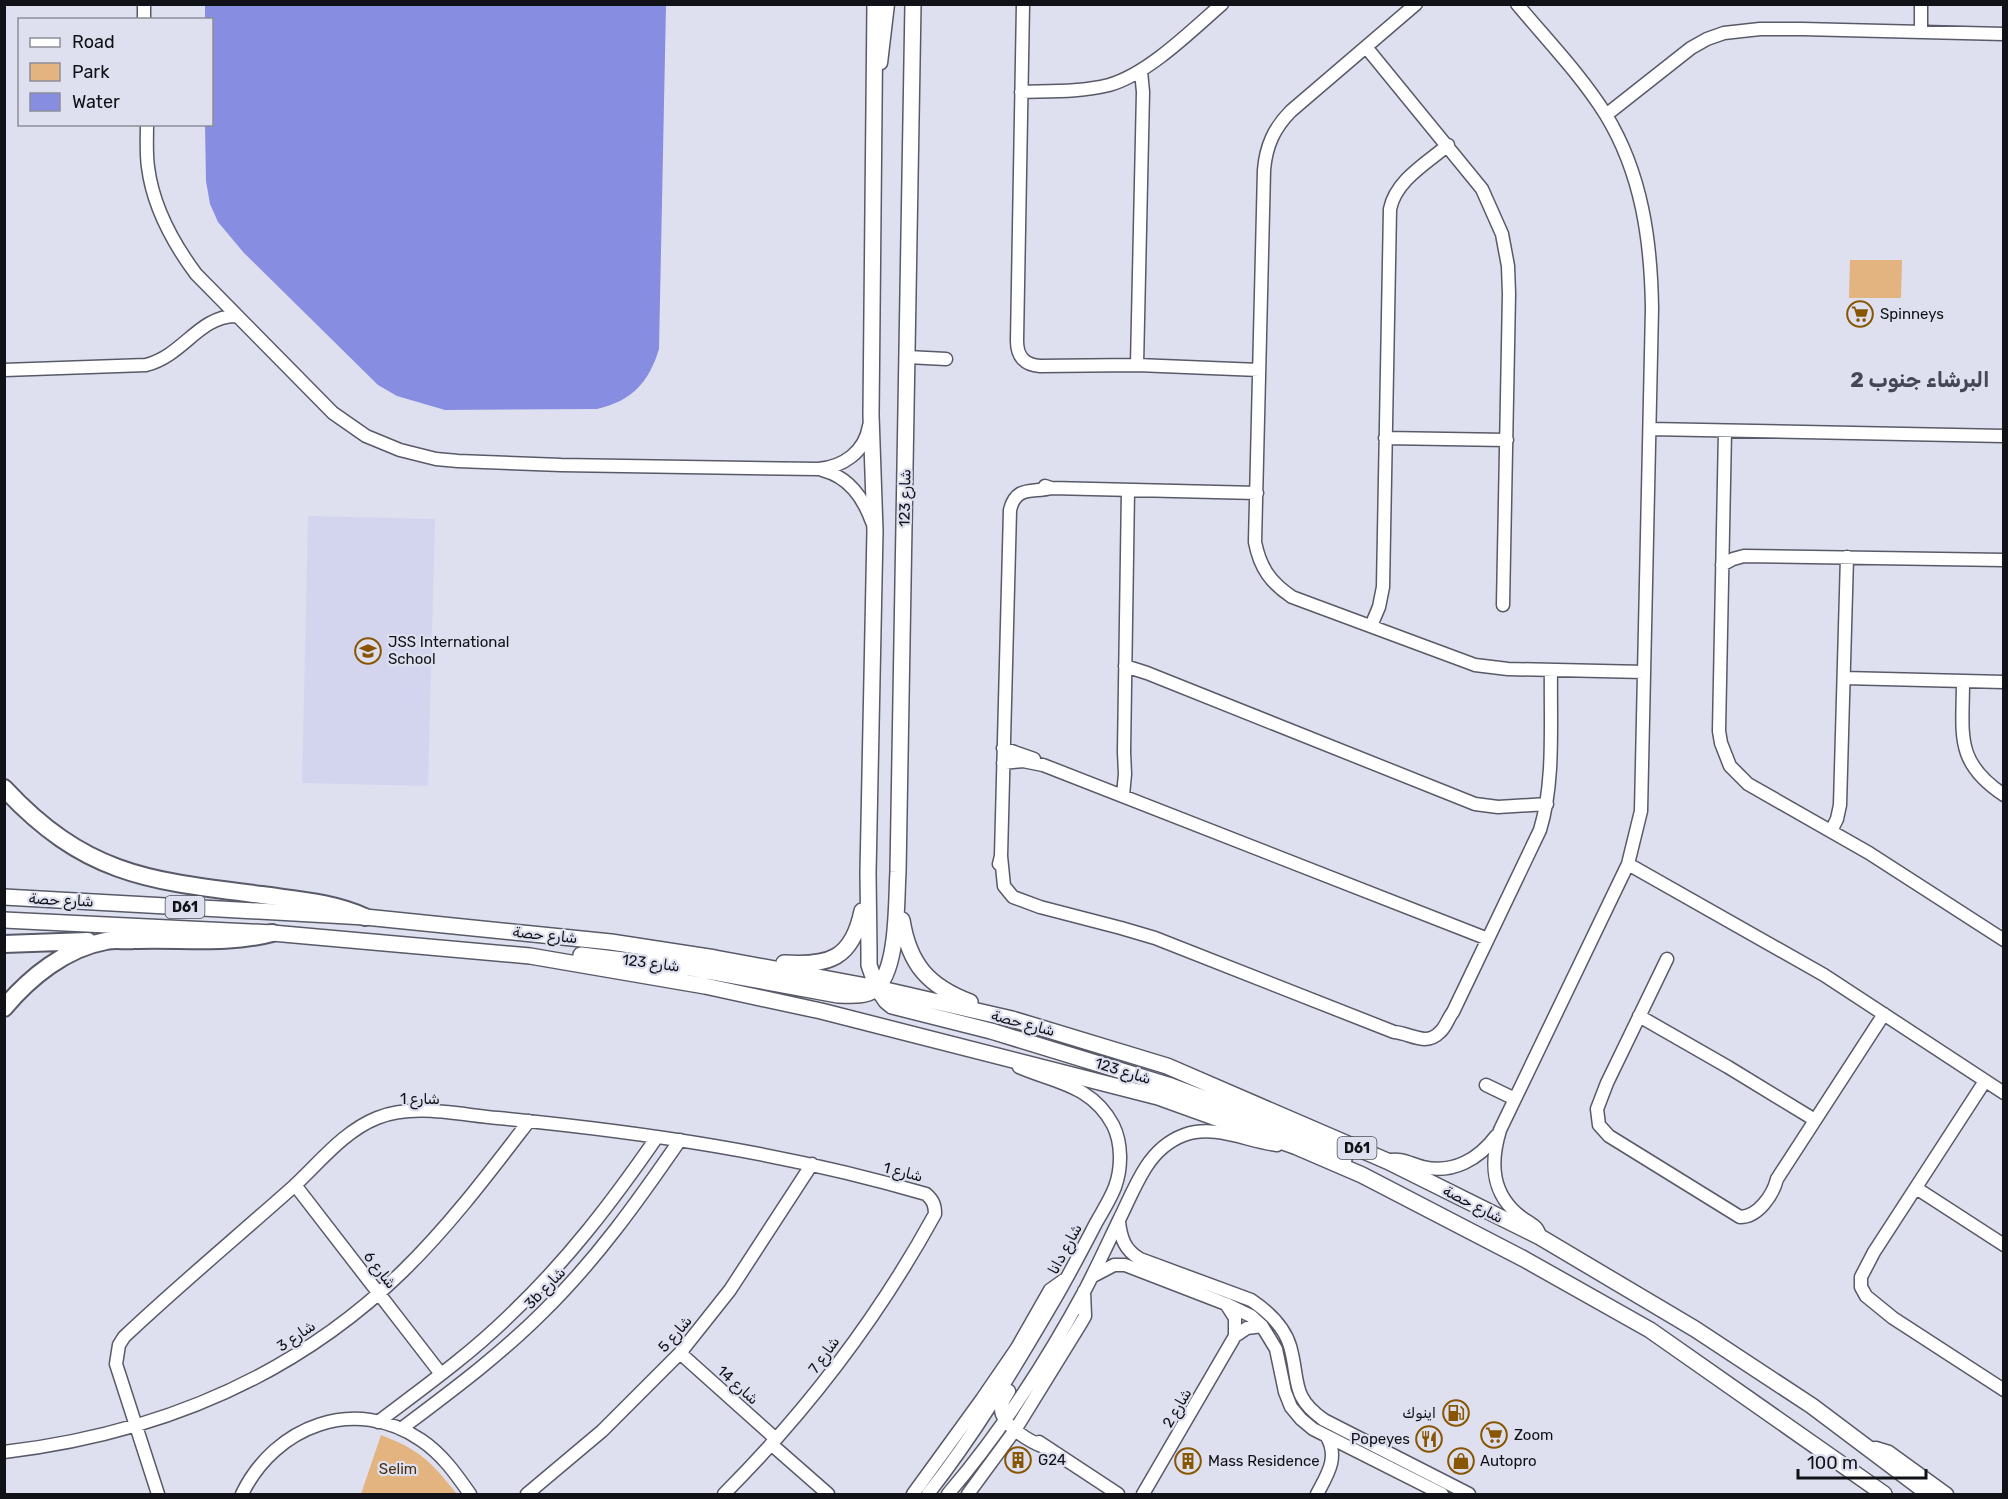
<svg xmlns="http://www.w3.org/2000/svg" width="2008" height="1499" viewBox="0 0 2008 1499" font-family="Rubik,Vazirmatn,sans-serif">
<style>
.built{fill:#d2d5ed}
.green{fill:#e3b47f}
.water{fill:#878de0}
.lines{fill:none;stroke-linecap:round;stroke-linejoin:round}
.minor-casing{stroke:#585a68;stroke-width:15}
.major-casing{stroke:#585a68;stroke-width:18}
.highway-casing{stroke:#585a68;stroke-width:20}
.minor{stroke:#fff;stroke-width:12}
.major{stroke:#fff;stroke-width:15}
.highway{stroke:#fff;stroke-width:16}
.labels{text-anchor:middle;dominant-baseline:central;stroke-width:4.5;stroke-linejoin:round;paint-order:stroke}
.shield{fill:#dee0f0;stroke:#4e5058;stroke-width:1.5}
.shield-label{font-size:14px;font-weight:bold;fill:#111217}
.poi-label{font-size:15px;fill:#111217;stroke:#dee0f0;text-anchor:start}
.street-label{font-size:15px;fill:#111217;stroke:#dee0f0}
.park-label{font-size:15px;fill:#4a300e;stroke:#dee0f0}
.district-label{font-size:21px;font-weight:bold;fill:#464755;stroke:#dee0f0}
</style>
<rect width="100%" height="100%" fill="#dee0f0"/>
<path class="built" d="M 308,516 L 435,519 L 428,786 L 302,783 Z"/>
<path class="green" d="M 1850,260 L 1902,260 L 1901,298 L 1849,298 Z
M 381,1435 C 422,1451 430,1461 457,1494 L 361,1494 Z"/>
<path class="water" d="M 205,5 L 666,5 L 659,349 C 649,382 632,401 597,409 L 445,410 L 397,396 L 378,385 L 244,253 L 218,222 L 210,204 L 206,181 L 205,125 L 212,124 L 212,20 L 205,19 Z"/>
<g class="lines">
<g class="minor-casing">
<path id="minor" d="M 144,4 L 144,20
M 1023,4 L 1017,341 C 1017,357 1025,365 1040,366 L 1137,365 L 1259,370
M 1416,4 L 1291,111 C 1274,128 1266,146 1264,170 L 1255,542 C 1260,568 1271,583 1292,597 L 1475,665 L 1508,669 L 1644,672
M 1517,4 C 1547,40 1581,75 1606,115 C 1642,174 1651,241 1652,308 L 1641,811 L 1628,864 L 1500,1130 C 1490,1163 1491,1194 1521,1217 C 1530,1224 1538,1225 1540,1237
M 1921,32 L 1921,4
M 1366,47 L 1482,189 L 1502,234 L 1508,266 L 1509,294 L 1503,605
M 881,63 L 888,4
M 1021,92 C 1050,91 1081,92 1109,85 C 1148,74 1191,31 1222,4
M 1606,115 L 1691,48 L 1707,39 L 1724,33 L 1760,29 L 1802,29 L 2004,34
M 147,124 C 147,139 146,153 148,167 C 153,207 173,243 196,274 L 333,413 L 366,436 L 400,450 L 436,459 L 458,461 L 561,465 L 818,469 C 843,467 865,452 869,426
M 907,357 L 946,359
M 1137,365 L 1143,92 L 1141,71
M 4,370 L 146,365 C 184,355 198,317 235,316
M 1650,429 L 2004,436
M 1725,431 L 1719,731 L 1721,743 L 1730,766 L 1748,784 L 1869,853 L 2004,940
M 1385,438 L 1507,440
M 822,470 C 849,477 863,497 872,522
M 1045,486 L 1051,488 L 1257,493
M 1722,565 L 1733,559 L 1744,556 L 2004,560
M 1371,626 L 1379,607 L 1383,587 L 1390,209 C 1396,180 1427,163 1448,145
M 1125,666 L 1147,673 L 1475,804 L 1498,807 L 1547,804
M 1844,678 L 2004,682
M 1963,681 C 1963,734 1954,762 2004,795
M 1003,748 L 1034,759
M 1003,763 L 1023,761 L 1043,765 L 1488,939
M 1123,795 L 1125,774 L 1124,752 L 1128,490
M 1831,831 L 1837,819 L 1840,805 L 1847,557
M 1001,856 L 1004,886 L 1013,897 L 1040,907 L 1121,928 L 1155,938 L 1394,1032 C 1410,1033 1426,1047 1440,1032 C 1446,1027 1448,1018 1453,1012 L 1540,830 C 1555,782 1550,720 1551,670
M 999,864 L 1001,856 L 1010,510 C 1016,485 1033,493 1051,488
M 1628,864 L 1824,975 L 2004,1093
M 1667,959 L 1607,1083 L 1597,1109 L 1599,1125 L 1609,1136 L 1740,1217 C 1758,1217 1773,1195 1777,1179 L 1884,1014
M 1639,1016 L 1728,1067 L 1815,1120
M 1985,1081 L 1874,1252 L 1861,1277 L 1861,1287 L 1866,1296 L 1893,1318 L 2004,1390
M 1486,1085 L 1515,1099
M 1387,1161 C 1401,1157 1410,1164 1423,1167 C 1453,1174 1479,1159 1496,1136
M 295,1185 L 441,1374
M 1916,1188 L 2004,1245
M 1119,1222 C 1121,1239 1125,1250 1140,1259 L 1251,1300 C 1269,1312 1284,1326 1290,1346 C 1300,1381 1290,1396 1324,1420 L 1469,1494
M 1093,1276 L 1114,1265 L 1125,1265 L 1226,1304 L 1251,1316 L 1262,1326 L 1276,1349 L 1285,1392 L 1291,1407 L 1301,1419 L 1313,1429 L 1442,1494
M 1235,1336 L 1247,1328 L 1262,1326
M 680,1353 L 776,1439
M 1009,1391 C 1006,1396 1001,1403 1001,1409 C 1001,1425 1031,1442 1044,1447
M 378,1422 C 423,1388 469,1355 509,1316 C 567,1261 612,1202 657,1137
M 401,1429 C 450,1392 499,1356 543,1312 C 596,1260 638,1201 680,1140
M 1039,1442 L 1118,1494
M 771,1444 L 828,1494
M 1869,1449 L 1876,1448 L 1889,1452 L 1947,1494
M 4,1452 C 157,1434 292,1379 403,1271 C 450,1225 489,1173 529,1121
M 158,1494 L 116,1364 L 119,1345 L 124,1337 C 179,1285 237,1237 293,1187 C 319,1163 344,1131 377,1118 C 414,1103 460,1115 498,1118 C 643,1132 787,1153 926,1194 C 933,1200 935,1205 935,1214 C 879,1316 806,1412 724,1494
M 242,1494 C 275,1426 355,1395 421,1440 C 442,1454 456,1474 470,1494
M 527,1494 L 602,1431 L 680,1353 L 730,1290 L 812,1164
M 913,1494 L 982,1399 L 1017,1348 L 1050,1290 L 1064,1280
M 928,1494 C 975,1434 1014,1369 1052,1304 C 1068,1277 1082,1250 1096,1223 C 1102,1212 1110,1200 1115,1187 C 1122,1168 1122,1143 1113,1125 C 1092,1085 1056,1083 1019,1067
M 948,1494 C 1001,1432 1046,1362 1085,1290 C 1097,1267 1108,1243 1119,1220 C 1128,1202 1135,1184 1146,1167 C 1155,1153 1168,1141 1184,1135 C 1215,1124 1246,1141 1277,1145
M 968,1494 L 1015,1430 L 1081,1323 L 1085,1316 L 1084,1291
M 1143,1494 L 1235,1336 L 1235,1318 L 1226,1304
M 1317,1494 C 1327,1475 1339,1458 1327,1437"/>
</g>
<g class="major-casing">
<path id="major" d="M 875,4 L 871,415 L 875,531 L 868,873 L 869,951 L 869,965 L 877,988 L 886,1001 L 892,1006 L 991,1031 L 1171,1086 L 1291,1131 L 1319,1144 L 1344,1159
M 4,897 L 365,917 L 611,942 L 715,958 L 877,988 L 1012,1019 L 1167,1066 L 1387,1161 L 1540,1237 L 1695,1329 L 1812,1406 L 1929,1494
M 4,920 L 272,933 L 530,956 L 705,986 L 821,1011 L 1158,1097 L 1297,1147 L 1362,1175 L 1524,1259 L 1650,1330 L 1884,1494
M 902,920 C 909,964 928,986 970,1002
M 581,955 L 691,968 L 838,995 C 850,995 864,997 874,990 C 899,972 896,900 898,872 L 913,4
M 784,963 C 829,966 852,959 862,911"/>
</g>
<g class="highway-casing">
<path id="highway" d="M 4,788 C 86,876 150,881 262,895 C 297,900 332,902 365,917
M 4,944 L 88,941
M 4,1008 C 30,977 66,948 106,941 C 115,939 125,941 134,940 C 180,938 227,945 272,933"/>
</g>
<use href="#minor" class="minor"/>
<use href="#major" class="major"/>
<use href="#highway" class="highway"/>
</g>
<defs>
<g id="supermarket-ring" transform="scale(1.35)"><circle r="9.5" fill="#dee0f0" stroke="#850" stroke-width="1.5"/><path d="M-6-5.5h2.5l.6 2H6L4.5 2H-2.5L-4.4-4H-6ZM-1.5 3.2a1.3 1.3 0 1 0 .1 0ZM3 3.2a1.3 1.3 0 1 0 .1 0Z" fill="#850"/></g>
<g id="school-ring" transform="scale(1.35)"><circle r="9.5" fill="#dee0f0" stroke="#850" stroke-width="1.5"/><path d="M0-5L7-2L0 1L-7-2ZM-4 1L0 2.5L4 1V4Q0 6-4 4Z" fill="#850"/></g>
<g id="fuel-ring" transform="scale(1.35)"><circle r="9.5" fill="#dee0f0" stroke="#850" stroke-width="1.5"/><path d="M-5.5-6h7V0h2V4h1.3V-2.5L3-4.5l.8-.8L6-3V5H2.5V1h-1V6h-7ZM-4.2-4.7v3.2H.2V-4.7Z" fill="#850"/></g>
<g id="restaurant-ring" transform="scale(1.35)"><circle r="9.5" fill="#dee0f0" stroke="#850" stroke-width="1.5"/><path d="M-5-6h1v4h1v-4h1v4h1v-4h1v5L-1.5 .5V6h-2V.5L-5-1ZM5-6V6H3V1.5H1.5Q1.5-4 5-6Z" fill="#850"/></g>
<g id="building-ring" transform="scale(1.35)"><circle r="9.5" fill="#dee0f0" stroke="#850" stroke-width="1.5"/><path d="M-4-6H4V6H1V3H-1V6H-4ZM-2.5-4.3h1.7v1.8h-1.7ZM.8-4.3h1.7v1.8H.8ZM-2.5-1h1.7V.8h-1.7ZM.8-1h1.7V.8H.8Z" fill="#850"/></g>
<g id="shop-ring" transform="scale(1.35)"><circle r="9.5" fill="#dee0f0" stroke="#850" stroke-width="1.5"/><path d="M-5-2.5h2.3a2.7 3.5 0 0 1 5.4 0H5L5.5 6h-11ZM-1.5-2.5h3a1.5 2.3 0 0 0-3 0Z" fill="#850"/></g>
</defs>
<g fill-rule="evenodd">
<use href="#supermarket-ring" x="1860" y="314"/>
<use href="#school-ring" x="368" y="651"/>
<use href="#fuel-ring" x="1456" y="1413"/>
<use href="#supermarket-ring" x="1494" y="1435"/>
<use href="#restaurant-ring" x="1429" y="1439"/>
<use href="#building-ring" x="1018" y="1460"/>
<use href="#building-ring" x="1188" y="1461"/>
<use href="#shop-ring" x="1461" y="1461"/>
</g>
<g class="labels">
<g class="shield">
<rect x="165.5" y="896" width="39" height="22" rx="4.5"/>
<rect x="1337.5" y="1137" width="39" height="22" rx="4.5"/>
</g>
<g class="shield-label">
<text x="185" y="907">D61</text>
<text x="1357" y="1148">D61</text>
</g>
<g class="poi-label">
<text x="1880" y="314">Spinneys</text>
<text x="388" y="642">JSS International<tspan x="388" dy="17">School</tspan></text>
<text x="1436" y="1413" text-anchor="end">اينوك</text>
<text x="1514" y="1435">Zoom</text>
<text x="1410" y="1439" text-anchor="end">Popeyes</text>
<text x="1038" y="1460">G24</text>
<text x="1208" y="1461">Mass Residence</text>
<text x="1480" y="1461">Autopro</text>
</g>
<g class="street-label">
<text transform="translate(905 498) rotate(-89)">شارع 123</text>
<text transform="translate(61 900) rotate(3)">شارع حصة</text>
<text transform="translate(545 935) rotate(6)">شارع حصة</text>
<text transform="translate(651 963) rotate(7)">شارع 123</text>
<text transform="translate(1023 1023) rotate(15)">شارع حصة</text>
<text transform="translate(1123 1071) rotate(17)">شارع 123</text>
<text x="420" y="1099">شارع 1</text>
<text transform="translate(903 1172) rotate(14)">شارع 1</text>
<text transform="translate(1473 1204) rotate(27)">شارع حصة</text>
<text transform="translate(1065 1249) rotate(-62)">شارع دانا</text>
<text transform="translate(380 1270) rotate(52)">شارع 6</text>
<text transform="translate(545 1288) rotate(-46)">3b شارع</text>
<text transform="translate(675 1334) rotate(-49)">شارع 5</text>
<text transform="translate(296 1336) rotate(-34)">شارع 3</text>
<text transform="translate(824 1355) rotate(-54)">شارع 7</text>
<text transform="translate(738 1385) rotate(42)">شارع 14</text>
<text transform="translate(1177 1408) rotate(-60)">شارع 2</text>
</g>
<g class="park-label">
<text x="398" y="1469">Selim</text>
</g>
<g class="district-label">
<text x="1920" y="379">البرشاء جنوب 2</text>
</g>
</g>
<rect width="2008" height="1499" fill="none" stroke="#111217" stroke-width="12"/>
<rect x="18" y="18" width="195" height="108" fill="#dee0f0" stroke="#8c8e99" stroke-width="1.5"/>
<rect x="30" y="38" width="30" height="9" fill="#ffffff" stroke="#8c8e99" stroke-width="1.5"/>
<text x="72" y="48" font-size="18" fill="#111217">Road</text>
<rect x="30" y="63" width="30" height="18" fill="#e3b47f" stroke="#8c8e99" stroke-width="1.5"/>
<text x="72" y="78" font-size="18" fill="#111217">Park</text>
<rect x="30" y="93" width="30" height="18" fill="#878de0" stroke="#8c8e99" stroke-width="1.5"/>
<text x="72" y="108" font-size="18" fill="#111217">Water</text>
<path d="M1798 1469v9h128v-9" fill="none" stroke="#111217" stroke-width="3"/>
<text x="1807" y="1469" font-size="18" fill="#111217" stroke="#dee0f0" stroke-width="4.5" paint-order="stroke">100 m</text>
</svg>
